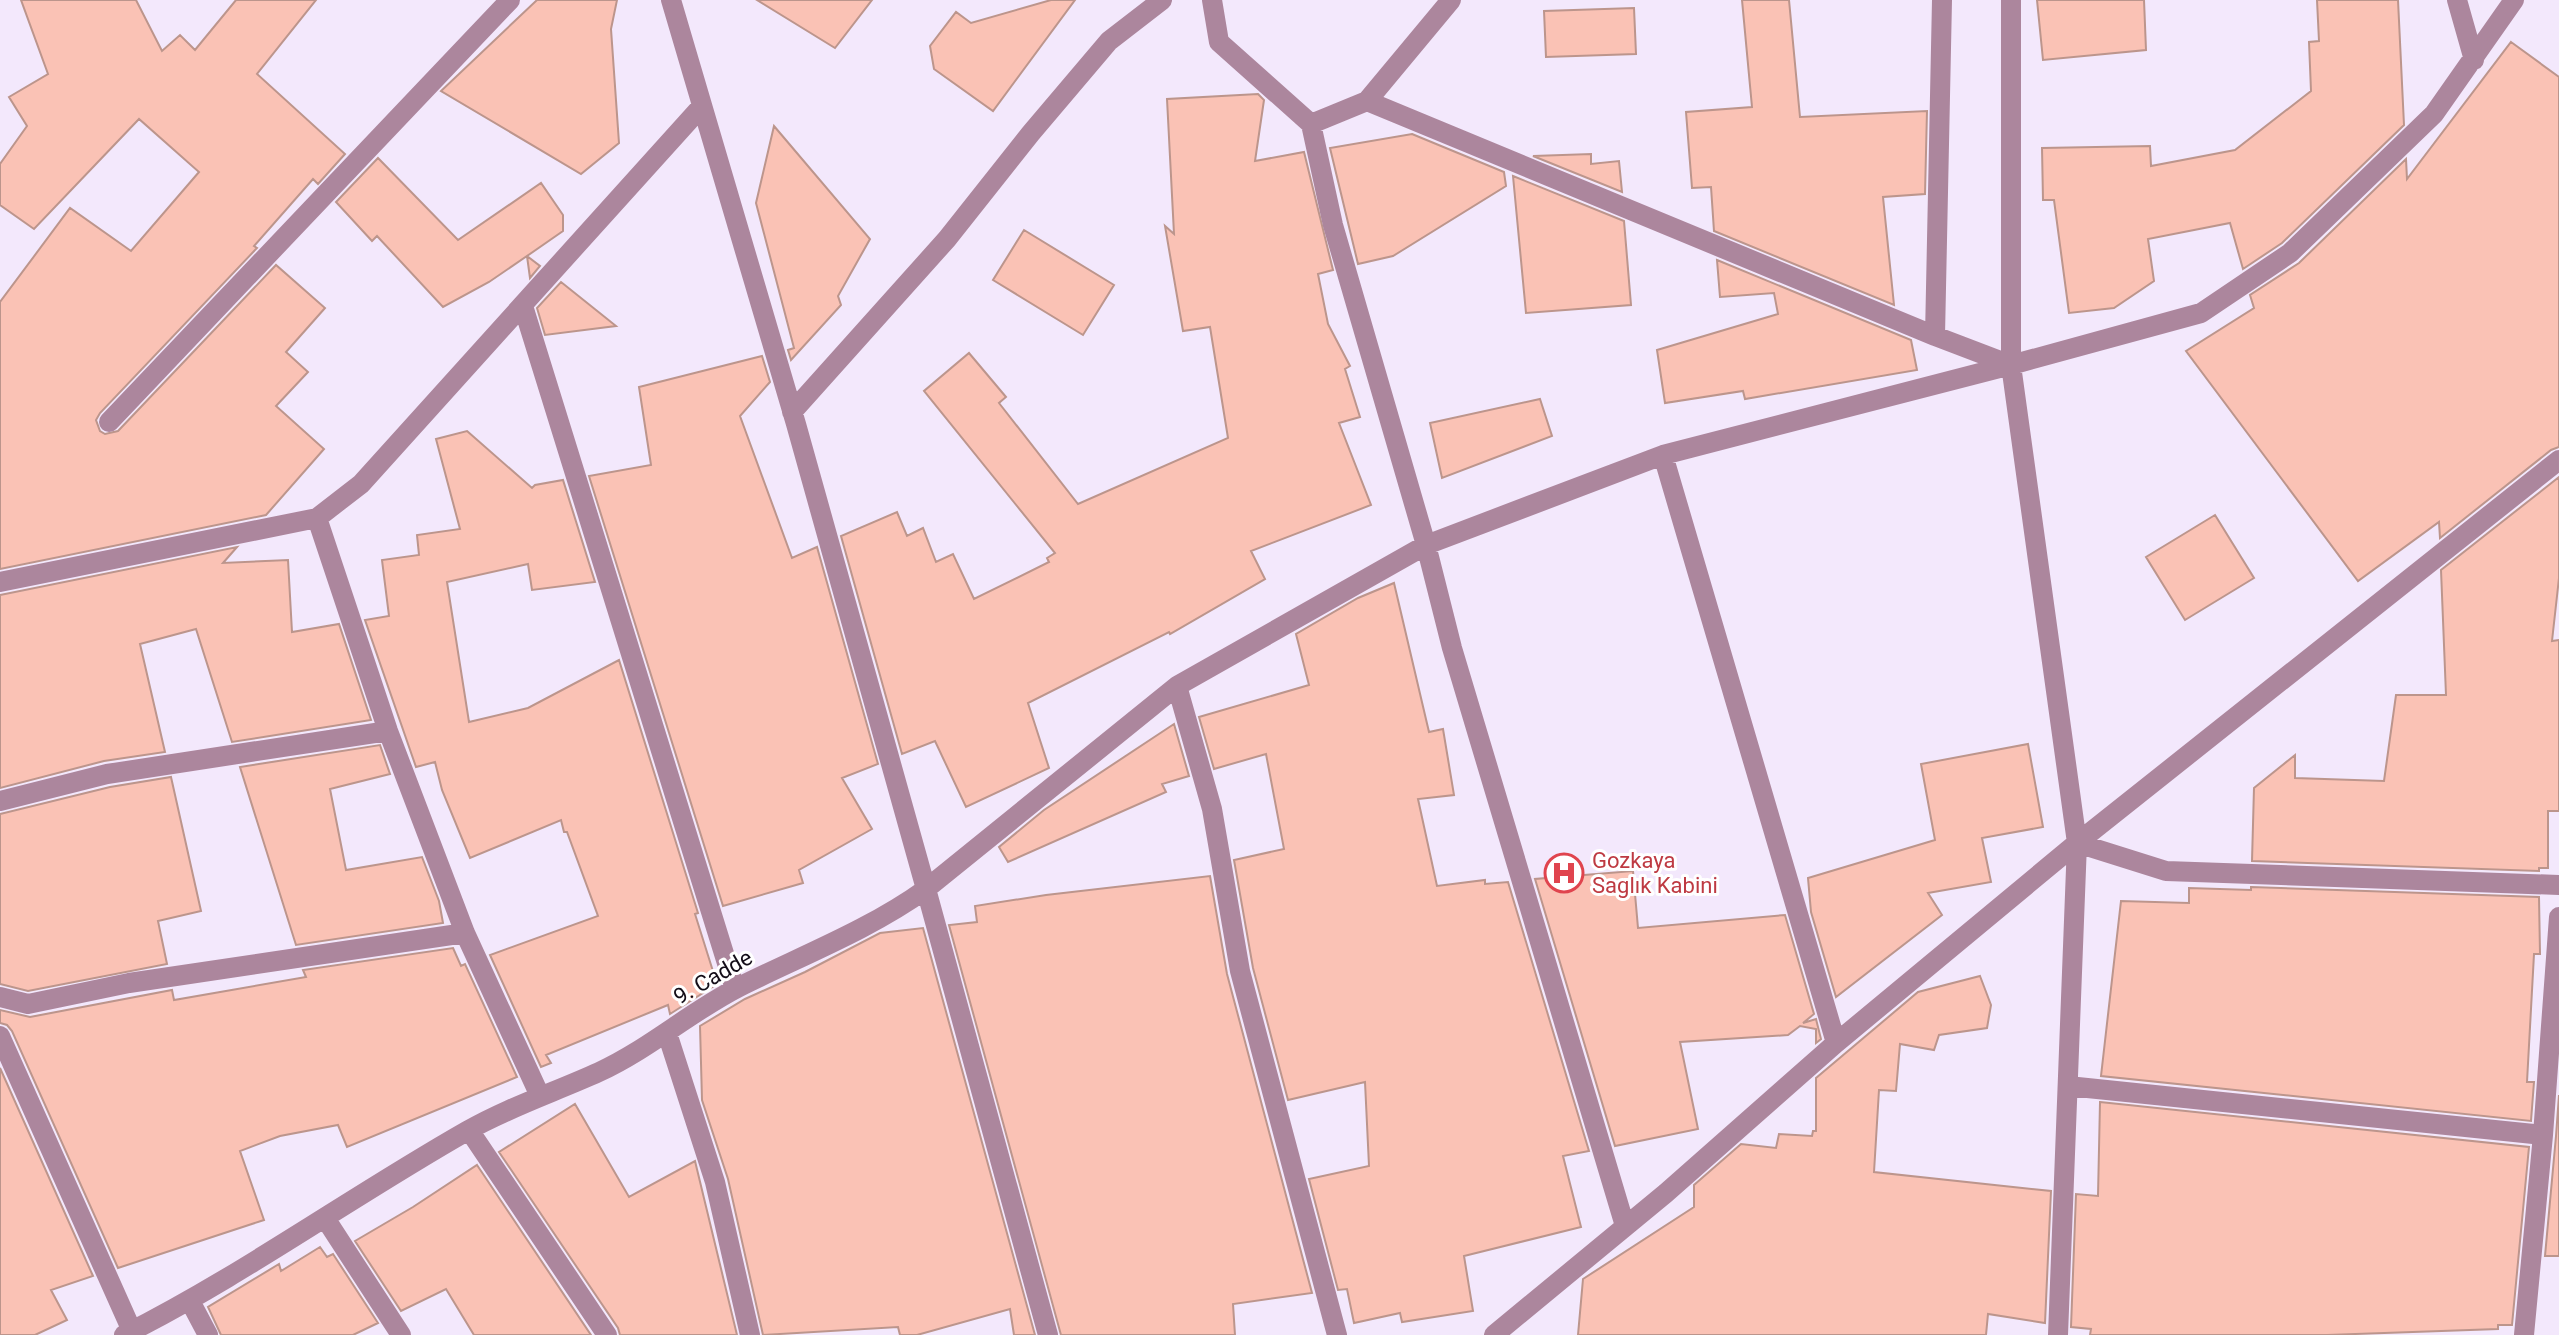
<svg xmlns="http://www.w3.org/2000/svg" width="2559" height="1335" viewBox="0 0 2559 1335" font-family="Roboto,sans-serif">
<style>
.building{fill:#fac2b5;stroke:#bc958c;stroke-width:2}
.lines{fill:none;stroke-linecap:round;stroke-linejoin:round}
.minor{stroke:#ac869d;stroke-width:20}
.labels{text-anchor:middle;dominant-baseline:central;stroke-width:6;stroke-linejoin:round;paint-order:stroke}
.health-label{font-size:22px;fill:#be3a42;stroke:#fff;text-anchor:start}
.street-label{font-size:22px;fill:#130d18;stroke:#fff}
</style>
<rect width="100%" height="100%" fill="#f3e8fc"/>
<path class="building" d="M 21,0 L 136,0 L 162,51 L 180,35 L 195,50 L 236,0 L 316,0 L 257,74 L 345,154 L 318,184 L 313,179 L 254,246 L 257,248 L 100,413 L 96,420 L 100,431 L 105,434 L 118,431 L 276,265 L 325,308 L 286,352 L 308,372 L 276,406 L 324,449 L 266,515 L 0,569 L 0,302 L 70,208 L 131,251 L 199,172 L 139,119 L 34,229 L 0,205 L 0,164 L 27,126 L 9,97 L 48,74 Z
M 537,0 L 617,0 L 611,29 L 619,143 L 581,174 L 441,91 Z
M 757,0 L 872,0 L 835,48 Z
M 1051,0 L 1075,0 L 993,111 L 934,69 L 930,46 L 956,12 L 971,23 Z
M 1742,0 L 1789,0 L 1800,117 L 1927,111 L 1925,194 L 1883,197 L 1894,305 L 1714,231 L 1711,187 L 1692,188 L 1686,112 L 1752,107 Z
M 2037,0 L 2144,0 L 2146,50 L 2043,60 Z
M 2317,0 L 2398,0 L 2404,125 L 2282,243 L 2243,269 L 2230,223 L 2148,239 L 2154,281 L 2114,308 L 2069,313 L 2054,200 L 2043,200 L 2042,148 L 2150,146 L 2151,166 L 2235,150 L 2311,91 L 2309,42 L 2319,41 Z
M 1634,8 L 1636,54 L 1546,57 L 1544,11 Z
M 2511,42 L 2559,77 L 2559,447 L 2551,450 L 2440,538 L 2439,522 L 2358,581 L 2186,351 L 2254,308 L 2250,295 L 2299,263 L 2406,159 L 2407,179 Z
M 1258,94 L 1264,100 L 1255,161 L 1304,152 L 1333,270 L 1318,274 L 1328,324 L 1350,366 L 1345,369 L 1360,417 L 1339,423 L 1371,505 L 1251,551 L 1265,579 L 1170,634 L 1169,632 L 1028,703 L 1049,768 L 966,807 L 935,741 L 902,754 L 841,536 L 897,512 L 907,536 L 923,528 L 936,562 L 953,554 L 974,599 L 1049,562 L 1047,558 L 1055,553 L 924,391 L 969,353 L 1006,397 L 999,403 L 1078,504 L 1228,438 L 1210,327 L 1183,331 L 1165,226 L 1174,234 L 1167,99 Z
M 774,126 L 870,239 L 838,296 L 841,305 L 791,360 L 788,350 L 794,348 L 756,203 Z
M 1412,134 L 1504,172 L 1506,186 L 1393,256 L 1358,264 L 1330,148 Z
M 1591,154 L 1591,164 L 1619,161 L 1622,192 L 1533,156 Z
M 378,158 L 458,240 L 541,183 L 563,215 L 563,231 L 527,256 L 540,266 L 530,278 L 527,256 L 489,282 L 443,307 L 377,236 L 372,241 L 336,202 Z
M 1513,176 L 1624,221 L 1631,305 L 1526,313 Z
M 1024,230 L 1114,285 L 1083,335 L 993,280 Z
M 1717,260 L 1911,340 L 1917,370 L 1745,399 L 1743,391 L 1665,403 L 1657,350 L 1778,314 L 1774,293 L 1720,297 Z
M 561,282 L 616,326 L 545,335 L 537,308 Z
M 762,356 L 770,382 L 740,416 L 792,558 L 817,547 L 878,764 L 842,778 L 872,829 L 799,870 L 803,883 L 723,906 L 589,476 L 651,465 L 639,387 Z
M 1540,399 L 1552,436 L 1442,478 L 1430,423 Z
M 467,431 L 532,488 L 535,485 L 563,480 L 595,582 L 532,590 L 528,564 L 447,582 L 469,722 L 528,708 L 619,660 L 698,913 L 695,914 L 717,984 L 670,1014 L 668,1005 L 546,1055 L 551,1063 L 541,1067 L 490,955 L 598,916 L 567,832 L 564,832 L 561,820 L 470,858 L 442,790 L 435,762 L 416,767 L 365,620 L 389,616 L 382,560 L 419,555 L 417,535 L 460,529 L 436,439 Z
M 2559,477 L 2559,578 L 2552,641 L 2559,640 L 2559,811 L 2548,811 L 2548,868 L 2539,868 L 2539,871 L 2252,861 L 2254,788 L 2295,755 L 2295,778 L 2384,781 L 2396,695 L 2446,695 L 2441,570 Z
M 2215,515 L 2254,578 L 2185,620 L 2146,557 Z
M 237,547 L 223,563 L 288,560 L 292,632 L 339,624 L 371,720 L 232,742 L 196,629 L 140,644 L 165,752 L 104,761 L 0,788 L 0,595 Z
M 1394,583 L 1429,732 L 1443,729 L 1454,795 L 1418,799 L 1437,886 L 1485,880 L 1485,884 L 1508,882 L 1589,1151 L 1563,1156 L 1581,1227 L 1464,1256 L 1473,1311 L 1402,1322 L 1400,1313 L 1354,1323 L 1347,1289 L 1338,1290 L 1309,1179 L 1369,1166 L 1365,1082 L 1288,1100 L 1253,968 L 1234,860 L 1284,849 L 1266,754 L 1214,769 L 1199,717 L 1309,685 L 1296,634 L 1358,598 Z
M 1174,724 L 1189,776 L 1162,784 L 1166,792 L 1008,862 L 999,847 L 1044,810 Z
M 2028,744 L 2043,827 L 1982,838 L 1991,882 L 1928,893 L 1942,915 L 1836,997 L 1811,912 L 1808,878 L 1935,840 L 1921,764 Z
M 380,745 L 390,774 L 330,789 L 346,870 L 422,857 L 439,901 L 443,923 L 296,945 L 240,767 Z
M 171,777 L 201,911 L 158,921 L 167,964 L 28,991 L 0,984 L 0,814 L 110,787 Z
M 1633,871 L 1638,928 L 1785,915 L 1814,1014 L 1803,1023 L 1816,1019 L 1821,1039 L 1816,1043 L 1816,1029 L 1800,1026 L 1788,1035 L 1680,1042 L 1698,1129 L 1615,1146 L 1535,879 Z
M 1210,876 L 1227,974 L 1312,1293 L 1233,1304 L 1235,1335 L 1061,1335 L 949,925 L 977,922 L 975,906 L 1046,895 Z
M 2251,887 L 2539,897 L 2540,954 L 2534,954 L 2527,1082 L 2534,1082 L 2531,1121 L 2101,1076 L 2121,901 L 2189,903 L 2189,888 L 2251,890 Z
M 923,928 L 1035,1335 L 1014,1335 L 1010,1309 L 917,1335 L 900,1335 L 898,1327 L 763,1335 L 728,1179 L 702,1100 L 700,1026 L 745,999 L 805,972 L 880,933 Z
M 453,948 L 461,966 L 465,964 L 517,1077 L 347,1147 L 338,1125 L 280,1136 L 240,1151 L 264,1220 L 118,1268 L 12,1031 L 7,1025 L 0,1023 L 0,1010 L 30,1017 L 172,990 L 174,1000 L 306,977 L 303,970 Z
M 1980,976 L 1991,1005 L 1987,1028 L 1939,1035 L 1934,1050 L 1900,1044 L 1896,1091 L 1879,1090 L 1874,1172 L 2051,1191 L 2045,1323 L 1988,1314 L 1986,1335 L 1578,1335 L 1583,1279 L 1694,1207 L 1694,1185 L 1741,1144 L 1776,1148 L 1779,1134 L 1812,1136 L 1813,1131 L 1816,1131 L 1816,1078 L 1918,992 Z
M 0,1068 L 93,1276 L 51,1290 L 67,1320 L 35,1335 L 0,1335 Z
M 2559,1095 L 2559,1256 L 2545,1256 L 2556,1136 Z
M 2100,1102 L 2529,1147 L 2512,1325 L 2498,1325 L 2498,1329 L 2327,1335 L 2090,1335 L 2091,1329 L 2071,1327 L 2076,1194 L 2098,1196 Z
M 575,1104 L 629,1197 L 695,1161 L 737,1335 L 620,1335 L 618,1328 L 499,1152 Z
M 477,1165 L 591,1335 L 474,1335 L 446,1289 L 401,1311 L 355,1241 L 413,1207 Z
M 320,1247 L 327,1257 L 333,1254 L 378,1323 L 353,1335 L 221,1335 L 208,1307 L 279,1264 L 281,1271 Z"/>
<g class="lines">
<path class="minor" d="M 671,0 L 796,424 L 926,889 L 1177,686 L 1426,545 L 1663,455 L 2011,365 L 2201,313 L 2290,253 L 2434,114 L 2514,0
M 1212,0 L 1219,42 L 1311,124 L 1333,225 L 1426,545 L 1452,648 L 1625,1226
M 1942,0 L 1935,336 L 2011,365
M 2011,0 L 2011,365 L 2077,843 L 2058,1335
M 2457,0 L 2474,60
M 1367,101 L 1935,336
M 1311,124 L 1367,101 L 1451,0
M 523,306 L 735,989
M 792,412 L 947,239 L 1031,133 L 1109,41 L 1162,0
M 109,422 L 510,0
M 1663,455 L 1836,1043
M 0,582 L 317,518
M 1177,686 L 1212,809 L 1240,971 L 1337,1335
M 0,801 L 107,774 L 388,731
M 2077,843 L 2166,871 L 2559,885
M 0,997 L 28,1004 L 129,983 L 465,933
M 667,1033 L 715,1182 L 750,1335
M 0,1036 L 132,1331
M 2068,1086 L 2543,1135
M 540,1096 L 465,933 L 388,731 L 317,518 L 361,484 L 702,106
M 469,1130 L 607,1335
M 325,1218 L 401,1335
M 190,1301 L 208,1335
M 124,1335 C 243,1275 351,1197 467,1131 C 509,1107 555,1092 599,1072 C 649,1049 690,1012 739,987 C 801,956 869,930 926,889 L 1048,1335
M 1494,1335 L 1666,1193 L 1836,1043 L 2077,843 L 2559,460
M 2524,1335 L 2543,1135 L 2559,917"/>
</g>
<defs>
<g id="hospital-ring" transform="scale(2)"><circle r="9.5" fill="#fff" stroke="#e0444e" stroke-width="1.5"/><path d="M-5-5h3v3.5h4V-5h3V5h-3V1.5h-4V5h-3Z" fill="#e0444e"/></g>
</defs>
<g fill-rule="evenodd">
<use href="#hospital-ring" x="1564" y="873"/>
</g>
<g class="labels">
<g class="health-label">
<text x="1592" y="860">Gozkaya<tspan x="1592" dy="25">Saglık Kabini</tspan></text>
</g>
<g class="street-label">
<text transform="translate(713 977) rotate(-30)">9. Cadde</text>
</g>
</g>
</svg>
